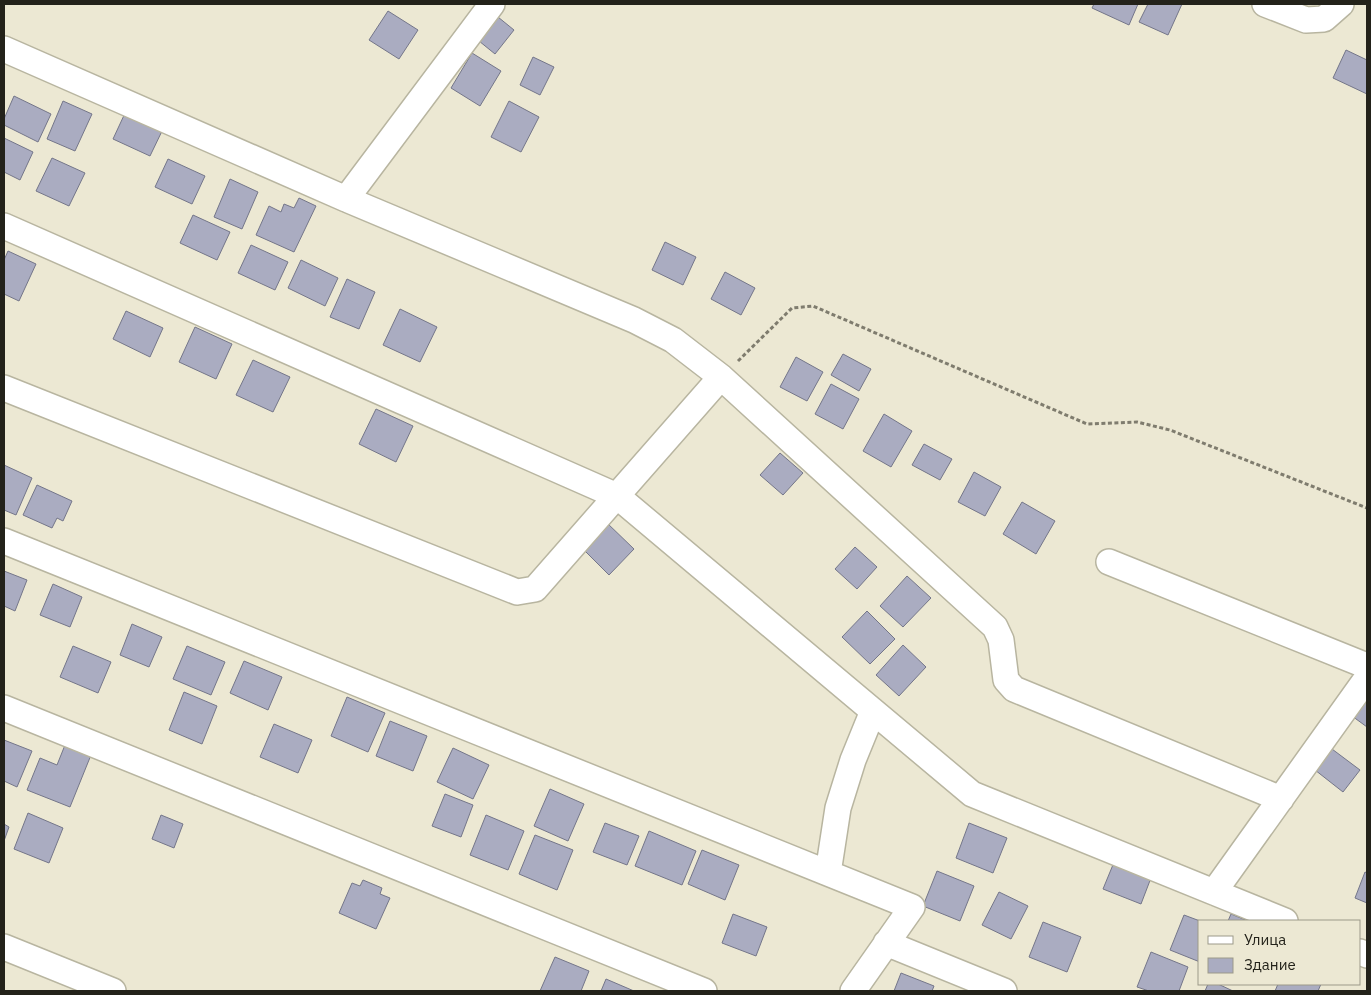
<svg xmlns="http://www.w3.org/2000/svg" width="1371" height="995" viewBox="0 0 1371 995" font-family="'IBM Plex Sans',sans-serif">
<style>
.building{fill:#aaacc1;stroke:#747689}
.lines{fill:none;stroke-linecap:round;stroke-linejoin:round}
.street-casing{stroke:#b8b5a0;stroke-width:28}
.path{stroke:#7f7c6e;stroke-width:3;stroke-dasharray:4 2.5;stroke-linecap:butt}
.street{stroke:#fff;stroke-width:25}
</style>
<rect width="100%" height="100%" fill="#ece8d3"/>
<path class="building" d="M 1094,4 L 1138,4 L 1129,25 L 1092,8 Z
M 1148,4 L 1182,4 L 1168,35 L 1139,22 Z
M 388,11 L 418,30 L 399,59 L 369,40 Z
M 498,17 L 514,30 L 495,54 L 479,41 Z
M 1346,50 L 1367,60 L 1367,94 L 1333,78 Z
M 472,53 L 501,71 L 480,106 L 451,88 Z
M 533,57 L 554,67 L 540,95 L 520,85 Z
M 14,96 L 51,114 L 38,142 L 4,125 L 4,119 Z
M 63,101 L 92,114 L 75,151 L 47,139 Z
M 509,101 L 539,117 L 521,152 L 491,137 Z
M 126,111 L 163,129 L 150,156 L 113,139 Z
M 4,138 L 33,152 L 20,180 L 4,172 Z
M 52,158 L 85,173 L 69,206 L 36,191 Z
M 168,159 L 205,176 L 192,204 L 155,187 Z
M 230,179 L 258,192 L 242,229 L 214,217 Z
M 299,198 L 316,206 L 294,252 L 256,235 L 269,206 L 281,212 L 284,204 L 294,208 Z
M 193,215 L 230,232 L 217,260 L 180,243 Z
M 665,242 L 696,257 L 683,285 L 652,270 Z
M 251,245 L 288,262 L 275,290 L 238,273 Z
M 8,251 L 36,264 L 19,301 L 4,294 L 4,260 Z
M 301,260 L 338,278 L 325,306 L 288,288 Z
M 725,272 L 755,288 L 741,315 L 711,299 Z
M 347,279 L 375,292 L 359,329 L 330,317 Z
M 400,309 L 437,327 L 420,362 L 383,345 Z
M 126,311 L 163,328 L 150,357 L 113,339 Z
M 195,327 L 232,344 L 216,379 L 179,362 Z
M 843,354 L 871,369 L 859,391 L 831,375 Z
M 796,357 L 823,372 L 807,401 L 780,387 Z
M 253,360 L 290,377 L 273,412 L 236,395 Z
M 831,384 L 859,399 L 843,429 L 815,414 Z
M 376,409 L 413,426 L 396,462 L 359,444 Z
M 884,414 L 912,431 L 891,467 L 863,451 Z
M 924,444 L 952,459 L 940,480 L 912,465 Z
M 780,453 L 803,473 L 783,495 L 760,475 Z
M 4,465 L 32,478 L 16,515 L 4,510 Z
M 974,472 L 1001,487 L 985,516 L 958,502 Z
M 37,485 L 72,501 L 63,521 L 57,518 L 52,528 L 23,515 Z
M 1022,502 L 1055,521 L 1036,554 L 1003,534 Z
M 606,522 L 634,549 L 609,575 L 581,547 Z
M 855,547 L 877,567 L 857,589 L 835,569 Z
M 4,571 L 27,580 L 15,611 L 4,606 Z
M 907,576 L 931,598 L 903,627 L 880,606 Z
M 53,584 L 82,597 L 70,627 L 40,615 Z
M 867,611 L 895,639 L 870,664 L 842,637 Z
M 132,624 L 162,637 L 149,667 L 120,655 Z
M 903,645 L 926,667 L 899,696 L 876,675 Z
M 73,646 L 111,662 L 98,693 L 60,677 Z
M 187,646 L 225,662 L 211,695 L 173,679 Z
M 244,661 L 282,677 L 268,710 L 230,693 Z
M 184,692 L 217,706 L 202,744 L 169,730 Z
M 1367,695 L 1367,727 L 1352,716 Z
M 347,697 L 385,713 L 368,752 L 331,736 Z
M 390,721 L 427,736 L 413,771 L 376,756 Z
M 274,724 L 312,740 L 298,773 L 260,757 Z
M 4,740 L 32,751 L 17,787 L 4,781 Z
M 65,745 L 91,755 L 70,807 L 27,790 L 40,758 L 57,765 Z
M 453,748 L 489,765 L 473,799 L 437,782 Z
M 1332,749 L 1360,770 L 1343,792 L 1315,770 Z
M 550,789 L 584,804 L 568,841 L 534,826 Z
M 445,794 L 473,805 L 461,837 L 432,826 Z
M 28,813 L 63,828 L 49,863 L 14,849 Z
M 161,815 L 183,824 L 174,848 L 152,839 Z
M 486,815 L 524,831 L 508,870 L 470,855 Z
M 605,823 L 639,836 L 627,865 L 593,852 Z
M 969,823 L 1007,838 L 993,873 L 956,858 Z
M 4,824 L 9,827 L 4,841 Z
M 649,831 L 696,851 L 682,885 L 635,866 Z
M 535,835 L 573,850 L 557,890 L 519,874 Z
M 702,850 L 739,865 L 725,900 L 688,884 Z
M 1117,855 L 1154,870 L 1141,904 L 1103,889 Z
M 937,871 L 974,886 L 960,921 L 923,906 Z
M 1365,872 L 1367,873 L 1367,903 L 1355,898 Z
M 363,880 L 382,888 L 380,894 L 390,898 L 376,929 L 339,913 L 352,883 L 360,886 Z
M 999,892 L 1028,906 L 1011,939 L 982,925 Z
M 733,914 L 767,927 L 756,956 L 722,943 Z
M 1231,914 L 1248,921 L 1228,921 Z
M 1184,915 L 1200,921 L 1200,962 L 1170,950 Z
M 1043,922 L 1081,937 L 1067,972 L 1029,957 Z
M 1151,952 L 1188,967 L 1179,991 L 1149,991 L 1137,987 Z
M 555,957 L 589,971 L 581,991 L 540,991 Z
M 901,973 L 934,986 L 932,991 L 894,991 Z
M 606,979 L 634,991 L 601,991 Z
M 1208,984 L 1218,984 L 1233,991 L 1205,991 Z
M 1278,984 L 1321,984 L 1318,991 L 1275,991 Z"/>
<g class="lines">
<g class="street-casing">
<path id="street" d="M 1265,4 L 1306,20 L 1324,19 L 1341,4
M 4,49 L 346,199 L 634,320 L 673,340 L 721,377 L 995,627 L 1001,640 L 1006,680 L 1014,689 L 1281,799
M 346,199 L 492,4
M 4,226 L 617,496 L 972,794 L 1285,921
M 4,388 L 517,592 L 535,589 L 721,377
M 4,541 L 912,907 L 853,991
M 1109,562 L 1367,666
M 4,708 L 704,991
M 828,873 L 838,808 L 853,760 L 873,711
M 1214,892 L 1367,678
M 886,943 L 1004,991
M 4,947 L 113,991
M 1360,952 L 1367,955"/>
</g>
<path class="path" d="M 738,361 L 792,308 L 813,306 L 1087,424 L 1137,422 L 1170,430 L 1367,508"/>
<use href="#street" class="street"/>
</g>
<rect width="1371" height="995" fill="none" stroke="#23221a" stroke-width="10"/>
<rect x="1198" y="920" width="162" height="65" fill="#ece8d3" stroke="#9c9989"/>
<rect x="1208" y="936" width="25" height="8" fill="#ffffff" stroke="#9c9989"/>
<text x="1244" y="945" font-size="15" fill="#23221a">Улица</text>
<rect x="1208" y="958" width="25" height="15" fill="#aaacc1" stroke="#9c9989"/>
<text x="1244" y="970" font-size="15" fill="#23221a">Здание</text>
</svg>
